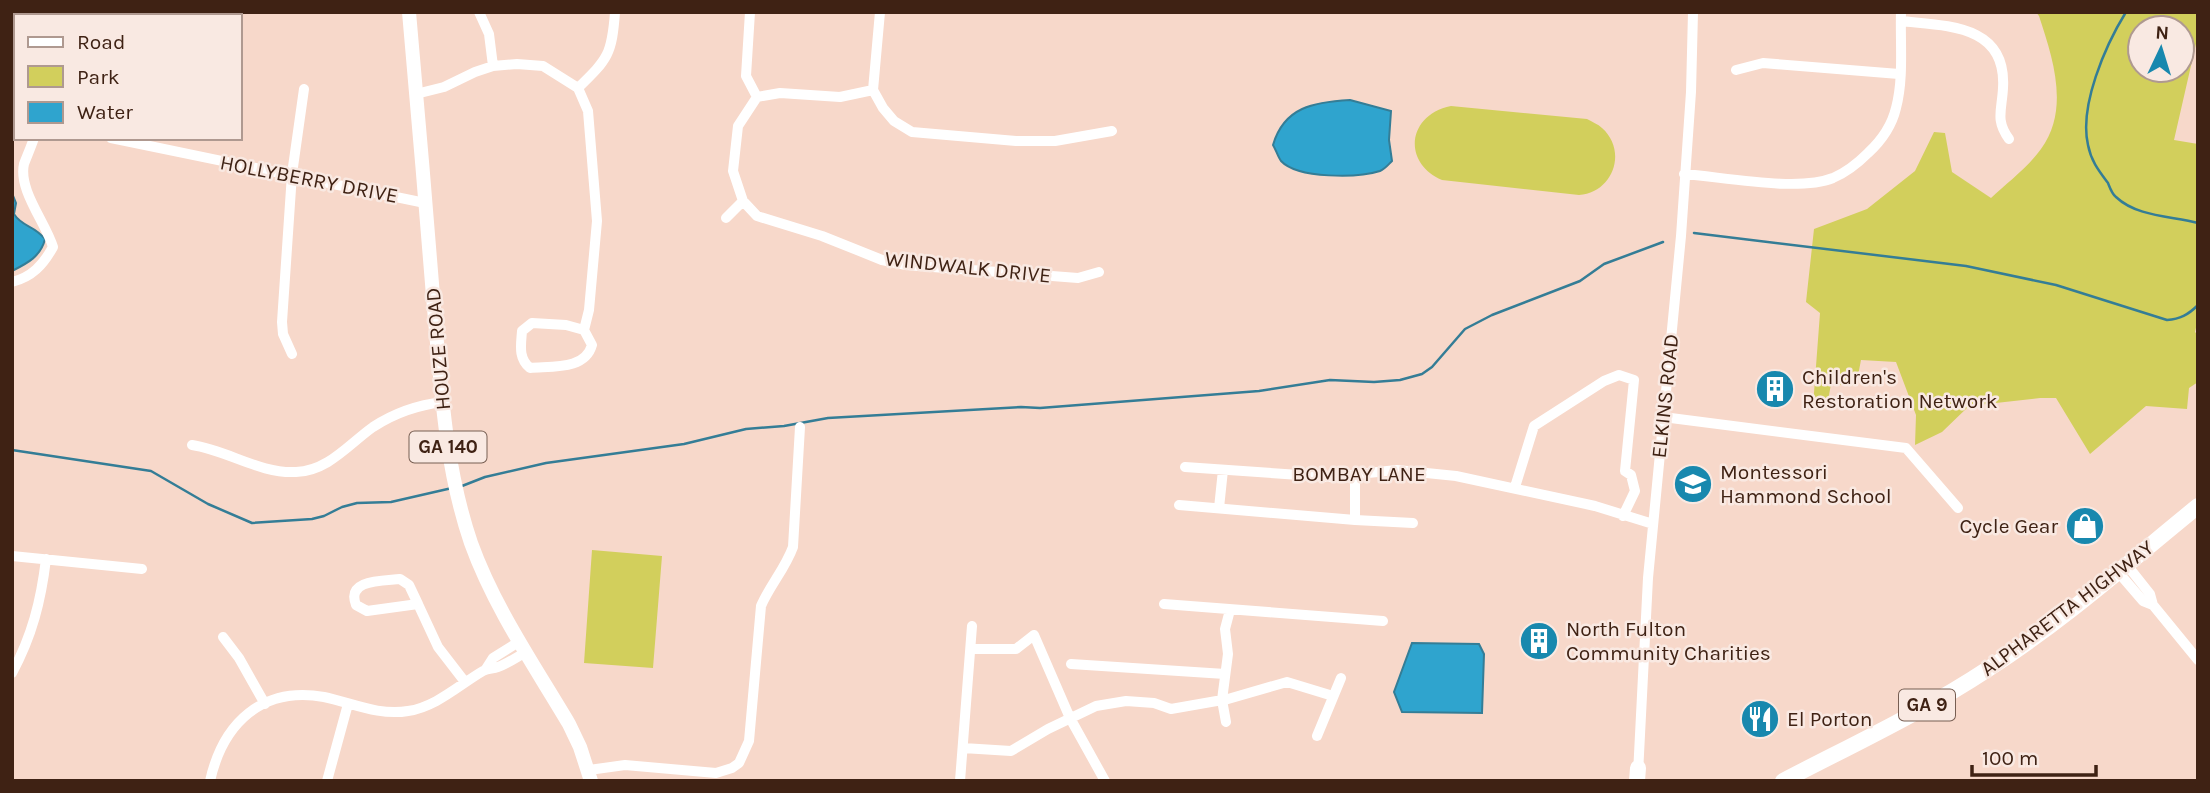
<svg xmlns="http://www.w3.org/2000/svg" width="2210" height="793" viewBox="0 0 2210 793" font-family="Karla,sans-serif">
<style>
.green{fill:#d2cf5c;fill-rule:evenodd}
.water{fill:#2fa4ce;stroke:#347d96;stroke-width:2}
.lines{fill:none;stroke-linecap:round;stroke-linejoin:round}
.stream{stroke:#347d96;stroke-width:2.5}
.minor{stroke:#fff;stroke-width:10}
.major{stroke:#fff;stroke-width:14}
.highway{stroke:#fff;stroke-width:16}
.labels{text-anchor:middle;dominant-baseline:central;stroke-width:5;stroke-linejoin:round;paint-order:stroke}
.shield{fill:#f9e9e2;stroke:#775e52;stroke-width:2}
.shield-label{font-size:19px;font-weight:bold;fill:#3f2214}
.street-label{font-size:21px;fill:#3f2214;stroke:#f9e9e2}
.poi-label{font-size:21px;fill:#3f2214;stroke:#f9e9e2;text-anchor:start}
</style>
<rect width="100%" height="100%" fill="#f7d8ca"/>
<path class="green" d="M 2036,12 L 2198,12 L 2198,35 L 2174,140 L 2198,144 L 2198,319 L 2195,332 L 2198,335 L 2198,382 L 2189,388 L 2187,409 L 2146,406 L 2090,454 L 2056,398 L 2040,398 L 1969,406 L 1942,432 L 1915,445 L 1916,415 L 1896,362 L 1861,360 L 1856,386 L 1831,384 L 1827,406 L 1813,406 L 1820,313 L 1806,302 L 1814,229 L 1867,209 L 1915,171 L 1934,132 L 1945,133 L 1952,172 L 1991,198 C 2007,183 2028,167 2041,149 C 2070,109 2053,59 2039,16 ZM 2182,28 L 2182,70 L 2140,70 L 2140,28 Z
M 1451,106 L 1587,119 C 1592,122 1598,124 1602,128 C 1628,151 1613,193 1579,195 L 1442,180 C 1402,163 1407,115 1451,106 Z
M 592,550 L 662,556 L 653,668 L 584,663 Z"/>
<path class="water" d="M 1350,100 L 1391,111 L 1389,140 L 1392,161 C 1388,165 1385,169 1380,171 C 1358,178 1298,179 1281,161 C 1278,157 1276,150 1273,145 C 1284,107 1314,102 1350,100 Z
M 12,193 L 16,203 L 14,214 C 22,227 34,225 45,239 C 41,256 28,263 12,271 Z
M 1412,643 L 1479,644 L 1484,654 L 1482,713 L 1402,712 L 1394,692 Z"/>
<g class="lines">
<path class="stream" d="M 2126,12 C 2105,46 2079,106 2088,145 C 2091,161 2099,171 2108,183 C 2110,188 2112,194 2116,197 C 2137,217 2172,216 2198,223
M 1694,233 L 1966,266 L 2056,285 L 2167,320 C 2180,319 2188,315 2198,305
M 12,450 L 151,471 L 208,504 L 252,523 L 312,519 L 324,516 L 342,507 L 357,503 L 391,502 L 452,488
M 462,486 L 485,477 L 546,463 L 684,444 L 746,429 L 784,426 L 828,418 L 1021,407 L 1040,408 L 1259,391 L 1330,380 L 1374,382 L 1400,380 L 1422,374 L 1432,367 L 1465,329 L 1492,315 L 1580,281 L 1604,264 L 1663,242"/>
<path class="minor" d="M 479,12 L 489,34 L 493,66
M 750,12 L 746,76 L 757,97
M 880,12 L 873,90 L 883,108 L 894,121 L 912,132 L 1016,141 L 1055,141 L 1112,131
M 1901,21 C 1946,26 2007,24 2003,88 C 2002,110 1995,120 2009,139
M 1736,70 L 1763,63 L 1899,74
M 578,88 C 608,59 612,54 615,12
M 873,90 L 840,97 L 780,93 L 757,97 L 738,126 L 733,171 L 743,201 L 757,216 L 822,236 L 882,260 L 906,265 L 1078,278 L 1099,272
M 416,94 L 444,87 L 475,72 L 493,66 L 517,64 L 543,66 L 578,88 L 588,111 L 597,221 L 589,310 L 584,330
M 12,117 L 16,117
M 111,138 L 425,203
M 1684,174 C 1723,177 1798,192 1833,178 C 1847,172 1858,163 1868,153 C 1881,141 1892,125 1896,108 C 1904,78 1900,43 1901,12
M 726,218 L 743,201
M 12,282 C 32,277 43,265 53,247 C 46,223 18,190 24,164 C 27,156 31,147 34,138
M 532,323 L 566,325 L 584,330 L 592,345 C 585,370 553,366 530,368 C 518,358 521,345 522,331 Z
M 292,354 L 283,334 L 282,322 L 292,174 L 304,89
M 1663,417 L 1906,448 L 1958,508
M 192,445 C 227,450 260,474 296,472 C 328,471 349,444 373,427 C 396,412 417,405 443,402
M 1185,467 L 1329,477 L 1397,470 L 1456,476 L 1595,506 L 1653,524
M 1355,474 L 1355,520 L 1413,523
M 1515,487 L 1534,426 L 1604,381 L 1619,375 L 1634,380 L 1625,471 L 1631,475 L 1635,491 L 1623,516
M 1179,505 L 1355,520
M 1219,508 L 1223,470
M 12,556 L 142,569
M 2127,565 L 2150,594 L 2153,605
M 2118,572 L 2143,601 L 2153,605 L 2198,660
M 400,579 L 409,585 L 418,604 L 367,611 L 356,605 C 346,579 383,581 400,579 Z
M 418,604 L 438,647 L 465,682
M 1164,604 L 1383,621
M 223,637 L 239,658 L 265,704
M 971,649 L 1016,649 L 1034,635 L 1070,718 L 1105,781
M 1071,664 L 1225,674
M 486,669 L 493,658 L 520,641
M 12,673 C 32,636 41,601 46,559
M 1226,722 L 1222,700 L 1228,654 L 1225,629 L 1230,610
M 1317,736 L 1341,678
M 963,748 L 1011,751 L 1048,729 L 1096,706 L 1126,701 L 1154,703 L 1171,709 L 1228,699 L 1287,682 L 1333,696
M 589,770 L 625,765 L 716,773 L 732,768 L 739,763 L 749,741 L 761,606 C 770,585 785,569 793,547 L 800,427
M 1638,774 L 1648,578 L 1681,236 L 1691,92 L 1693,12
M 210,781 C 223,723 262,686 324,697 C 352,703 379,716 408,711 C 436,707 459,685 483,671 C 488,668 492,669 498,667 C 507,664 517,657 526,652
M 327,781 L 348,704
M 960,781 L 972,626"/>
<path class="major" d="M 409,12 C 418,111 426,209 434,308 C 441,387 445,467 471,543 C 494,607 534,665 569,724 L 580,747 L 591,781"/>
<path class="highway" d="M 1637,781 L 1638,768
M 1783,781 C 1852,745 1923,712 1988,669 C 2063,621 2129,562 2198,506"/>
</g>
<defs>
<g id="building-disc" transform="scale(2.0125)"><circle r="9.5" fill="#1888ae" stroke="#f9e9e2"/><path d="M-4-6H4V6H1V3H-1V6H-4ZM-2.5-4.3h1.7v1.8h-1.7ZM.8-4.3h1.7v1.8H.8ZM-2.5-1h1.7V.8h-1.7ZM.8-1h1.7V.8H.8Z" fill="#fff"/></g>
<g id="school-disc" transform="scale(2.0125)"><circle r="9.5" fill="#1888ae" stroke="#f9e9e2"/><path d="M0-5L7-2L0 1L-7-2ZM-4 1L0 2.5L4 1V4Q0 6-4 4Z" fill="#fff"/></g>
<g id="shop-disc" transform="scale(2.0125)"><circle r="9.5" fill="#1888ae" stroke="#f9e9e2"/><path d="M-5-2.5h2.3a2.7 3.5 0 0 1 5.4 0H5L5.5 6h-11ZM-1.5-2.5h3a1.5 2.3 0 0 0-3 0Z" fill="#fff"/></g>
<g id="restaurant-disc" transform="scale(2.0125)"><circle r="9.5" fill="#1888ae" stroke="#f9e9e2"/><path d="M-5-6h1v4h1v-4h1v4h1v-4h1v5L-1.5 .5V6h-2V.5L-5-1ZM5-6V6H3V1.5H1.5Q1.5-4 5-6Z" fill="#fff"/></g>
</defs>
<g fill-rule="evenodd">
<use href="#building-disc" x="1775" y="389"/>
<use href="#school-disc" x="1693" y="484"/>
<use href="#shop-disc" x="2085" y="526"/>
<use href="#building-disc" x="1539" y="641"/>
<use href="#restaurant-disc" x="1760" y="719"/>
</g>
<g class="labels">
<g class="shield">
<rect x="409.5" y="431.5" width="77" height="31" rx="5"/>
<rect x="1899" y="689.5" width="56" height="31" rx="5"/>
</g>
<g class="shield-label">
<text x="448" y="447">GA 140</text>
<text x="1927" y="705">GA 9</text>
</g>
<g class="street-label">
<text transform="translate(309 179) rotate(11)">HOLLYBERRY DRIVE</text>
<text transform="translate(968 267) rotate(6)">WINDWALK DRIVE</text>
<text transform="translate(438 349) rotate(-95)">HOUZE ROAD</text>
<text transform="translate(1665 396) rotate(-84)">ELKINS ROAD</text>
<text x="1359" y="474">BOMBAY LANE</text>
<text transform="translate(2067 608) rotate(-37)">ALPHARETTA HIGHWAY</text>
</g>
<g class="poi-label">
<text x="1802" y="377">Children's<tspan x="1802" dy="24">Restoration Network</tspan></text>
<text x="1720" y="472">Montessori<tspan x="1720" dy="24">Hammond School</tspan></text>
<text x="2058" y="526" text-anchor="end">Cycle Gear</text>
<text x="1566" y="629">North Fulton<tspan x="1566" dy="24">Community Charities</tspan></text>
<text x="1787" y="719">El Porton</text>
</g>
</g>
<rect width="2210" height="793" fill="none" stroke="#3f2214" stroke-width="28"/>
<rect x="14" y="14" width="228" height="126" fill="#f9e9e2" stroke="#af9990" stroke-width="2"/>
<rect x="28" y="37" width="35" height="10" fill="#ffffff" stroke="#af9990" stroke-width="2"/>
<text x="77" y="49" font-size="21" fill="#3f2214">Road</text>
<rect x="28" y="66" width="35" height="21" fill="#d2cf5c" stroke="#af9990" stroke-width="2"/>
<text x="77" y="84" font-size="21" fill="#3f2214">Park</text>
<rect x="28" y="102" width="35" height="21" fill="#2fa4ce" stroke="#af9990" stroke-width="2"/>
<text x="77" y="119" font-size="21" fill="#3f2214">Water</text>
<g transform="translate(2161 49) rotate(4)"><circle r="33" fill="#f9e9e2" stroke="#af9990" stroke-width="2"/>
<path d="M0-5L12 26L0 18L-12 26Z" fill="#1888ae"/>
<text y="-10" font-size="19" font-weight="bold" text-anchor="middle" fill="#3f2214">N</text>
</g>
<path d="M1972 765v10h124v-10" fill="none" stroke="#3f2214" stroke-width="3.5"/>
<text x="1982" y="765" font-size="21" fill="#3f2214" stroke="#f9e9e2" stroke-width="5" paint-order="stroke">100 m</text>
</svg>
